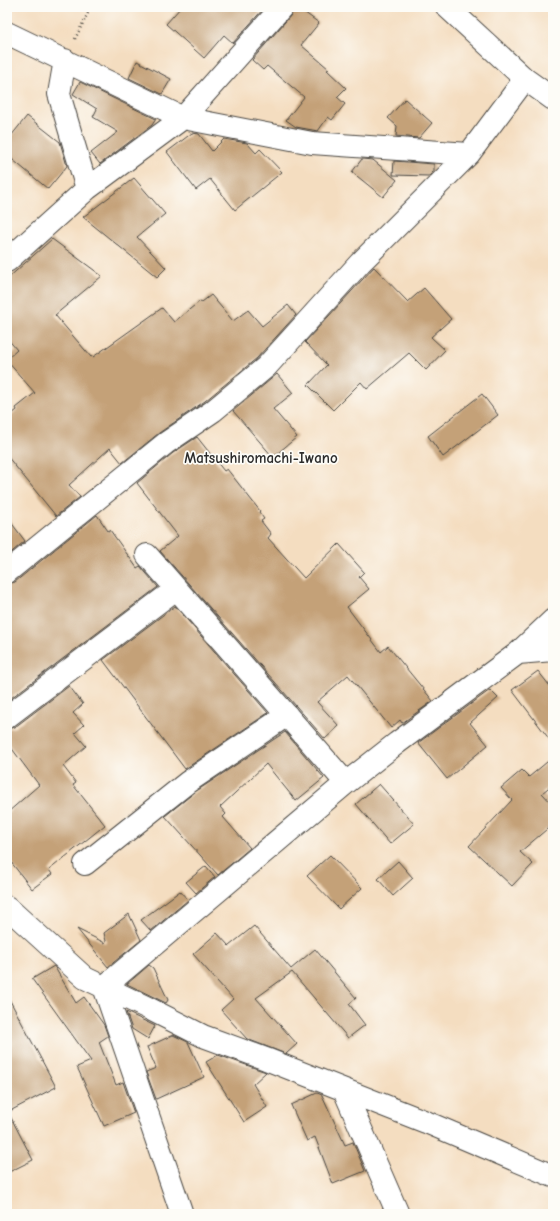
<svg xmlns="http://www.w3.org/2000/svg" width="560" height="1221" viewBox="0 0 560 1221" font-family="'Comic Neue',sans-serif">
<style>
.building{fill:#c4a178}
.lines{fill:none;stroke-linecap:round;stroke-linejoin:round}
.street-casing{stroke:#494641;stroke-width:24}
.path{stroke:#494641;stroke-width:2.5;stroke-dasharray:1 3;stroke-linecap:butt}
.street{stroke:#fff;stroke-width:22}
.labels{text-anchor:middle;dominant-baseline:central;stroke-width:3.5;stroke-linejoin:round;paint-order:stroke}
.quarter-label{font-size:15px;font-weight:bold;fill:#2b2b2b;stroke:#fdfcf7}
</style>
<rect width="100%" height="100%" fill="#fdfcf7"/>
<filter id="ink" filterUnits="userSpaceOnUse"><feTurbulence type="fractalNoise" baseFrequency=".025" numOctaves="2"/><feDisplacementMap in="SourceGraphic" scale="8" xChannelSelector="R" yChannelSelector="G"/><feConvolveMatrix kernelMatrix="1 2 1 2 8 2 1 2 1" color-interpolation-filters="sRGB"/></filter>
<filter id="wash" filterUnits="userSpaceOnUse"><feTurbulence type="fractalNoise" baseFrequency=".012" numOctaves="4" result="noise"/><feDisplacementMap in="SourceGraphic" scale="16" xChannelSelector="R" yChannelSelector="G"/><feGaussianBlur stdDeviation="0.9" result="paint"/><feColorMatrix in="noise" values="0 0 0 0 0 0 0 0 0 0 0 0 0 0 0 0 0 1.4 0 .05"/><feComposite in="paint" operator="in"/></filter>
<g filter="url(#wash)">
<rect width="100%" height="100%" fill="#f4ddc0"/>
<g id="blocks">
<path class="building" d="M 181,7 L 265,7 L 233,43 L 224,35 L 204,58 L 166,24 Z
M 294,7 L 297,7 L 319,23 L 301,45 L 329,69 L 327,70 L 346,88 L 337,97 L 345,104 L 332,120 L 328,117 L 318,131 L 296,127 L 286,120 L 304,97 L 267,66 L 263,70 L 252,60 L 291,15 Z
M 137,61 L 171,79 L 162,94 L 129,78 Z
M 80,82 L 156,119 L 152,125 L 100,164 L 91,153 L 118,132 L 93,117 L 97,109 L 73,94 Z
M 405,99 L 432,123 L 419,138 L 396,136 L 397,126 L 388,118 Z
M 27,116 L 60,142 L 67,166 L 48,189 L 7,155 L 7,141 Z
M 192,133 L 199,134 L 212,151 L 224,139 L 247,143 L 256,153 L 260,149 L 282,172 L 235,210 L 210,179 L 196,190 L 167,152 Z
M 362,159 L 373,160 L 397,180 L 383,197 L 352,172 Z
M 394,161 L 434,164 L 434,171 L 429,176 L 393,175 Z
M 134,178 L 165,214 L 137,237 L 166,268 L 157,277 L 83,217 Z
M 52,239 L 102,276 L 55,315 L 91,357 L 93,356 L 93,357 L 162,308 L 174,322 L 200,301 L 202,302 L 211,295 L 233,321 L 248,310 L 262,326 L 288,305 L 296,315 L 257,358 L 205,401 L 159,433 L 122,463 L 110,448 L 69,485 L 80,497 L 56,516 L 7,456 L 7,418 L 17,410 L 16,408 L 35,393 L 7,361 L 7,359 L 17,350 L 7,338 L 7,279 Z
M 374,267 L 408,302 L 424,288 L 451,319 L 431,337 L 445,350 L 426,370 L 409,353 L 367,389 L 361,382 L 333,410 L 308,385 L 327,365 L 305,342 Z
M 277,374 L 293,393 L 273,409 L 297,437 L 273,457 L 233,411 Z
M 482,394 L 498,415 L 443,457 L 428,436 Z
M 197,437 L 224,471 L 227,469 L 260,511 L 259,512 L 264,519 L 261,521 L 271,534 L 268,538 L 304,578 L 339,544 L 364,572 L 359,577 L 369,589 L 347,607 L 381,652 L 388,646 L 433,701 L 402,723 L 400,720 L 391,728 L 348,675 L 317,702 L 339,726 L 325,739 L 160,551 L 178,536 L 137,483 L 173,453 Z
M 97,515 L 108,531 L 110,530 L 137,568 L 140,566 L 158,587 L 7,701 L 7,584 L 15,582 Z
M 7,517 L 25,541 L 7,556 Z
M 175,606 L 268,713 L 185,769 L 103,660 Z
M 538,671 L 553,690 L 553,744 L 512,690 Z
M 69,686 L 83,704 L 73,713 L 84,725 L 75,733 L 86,746 L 63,766 L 76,783 L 73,785 L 105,825 L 49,870 L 52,874 L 32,889 L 7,857 L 7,813 L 39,785 L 7,742 L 7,729 L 15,727 Z
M 490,690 L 498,698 L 470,723 L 488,745 L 447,779 L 418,743 Z
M 285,732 L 324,778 L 296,801 L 266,764 L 220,807 L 226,814 L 223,817 L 250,848 L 218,875 L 165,816 L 195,792 Z
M 553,757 L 553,784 L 542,793 L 553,805 L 553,824 L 520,852 L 533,864 L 512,886 L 469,846 L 512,800 L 501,788 L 522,770 L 529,777 Z
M 379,784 L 414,824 L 390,844 L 356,804 Z
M 330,855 L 362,888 L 339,909 L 307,876 Z
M 398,861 L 413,878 L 393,896 L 378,879 Z
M 206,866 L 215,877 L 196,893 L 186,882 Z
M 180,891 L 188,900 L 151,931 L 141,920 Z
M 129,914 L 141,940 L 108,967 L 77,929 L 105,943 L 106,941 L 104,933 Z
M 254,926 L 291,969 L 315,949 L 356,998 L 349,1004 L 365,1025 L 348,1038 L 292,972 L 256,998 L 297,1044 L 286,1054 L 247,1039 L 221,1010 L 233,999 L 193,954 L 217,933 L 229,946 Z
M 149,965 L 153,968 L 168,1000 L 166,1003 L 127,984 Z
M 54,966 L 76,1003 L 84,997 L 104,1025 L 108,1036 L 99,1042 L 116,1085 L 123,1082 L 134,1113 L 104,1126 L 77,1067 L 91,1061 L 32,979 Z
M 7,995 L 56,1087 L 8,1112 L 33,1160 L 7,1173 Z
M 126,1012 L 155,1026 L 148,1039 L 132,1029 Z
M 173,1035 L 188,1042 L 204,1077 L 156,1099 L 146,1072 L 156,1068 L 147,1047 Z
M 218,1055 L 266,1072 L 253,1084 L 267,1107 L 244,1122 L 206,1062 Z
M 317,1093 L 322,1095 L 345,1145 L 353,1142 L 365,1171 L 333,1184 L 315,1137 L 307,1141 L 291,1105 Z"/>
</g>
</g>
<g filter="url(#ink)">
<use href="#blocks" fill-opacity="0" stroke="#494641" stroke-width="1"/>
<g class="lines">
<g class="street-casing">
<path id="street" d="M 447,7 L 525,79 L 553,99
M 7,33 L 183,118 L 312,143 L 469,154
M 65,60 L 59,94 L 87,189
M 7,261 L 87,189 L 183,118 L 282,7
M 147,555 L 346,783
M 7,572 L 166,443 L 213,411 L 266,367 L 360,263 L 469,154 L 525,79
M 518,653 L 553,650
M 7,717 L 176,589
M 85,864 L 188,782 L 287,715
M 7,907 L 85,978 L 150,1009 L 203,1036 L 266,1059 L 426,1122 L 553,1176
M 104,987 L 346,783 L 397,743 L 518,653 L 553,620
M 104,987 L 182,1214
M 344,1090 L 398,1214"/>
</g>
<path class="path" d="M 75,39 L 91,7"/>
<use href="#street" class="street"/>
</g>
</g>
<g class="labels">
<g class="quarter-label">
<text x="261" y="458">Matsushiromachi-Iwano</text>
</g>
</g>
<rect width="560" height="1221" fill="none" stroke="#fdfcf7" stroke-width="24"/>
</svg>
